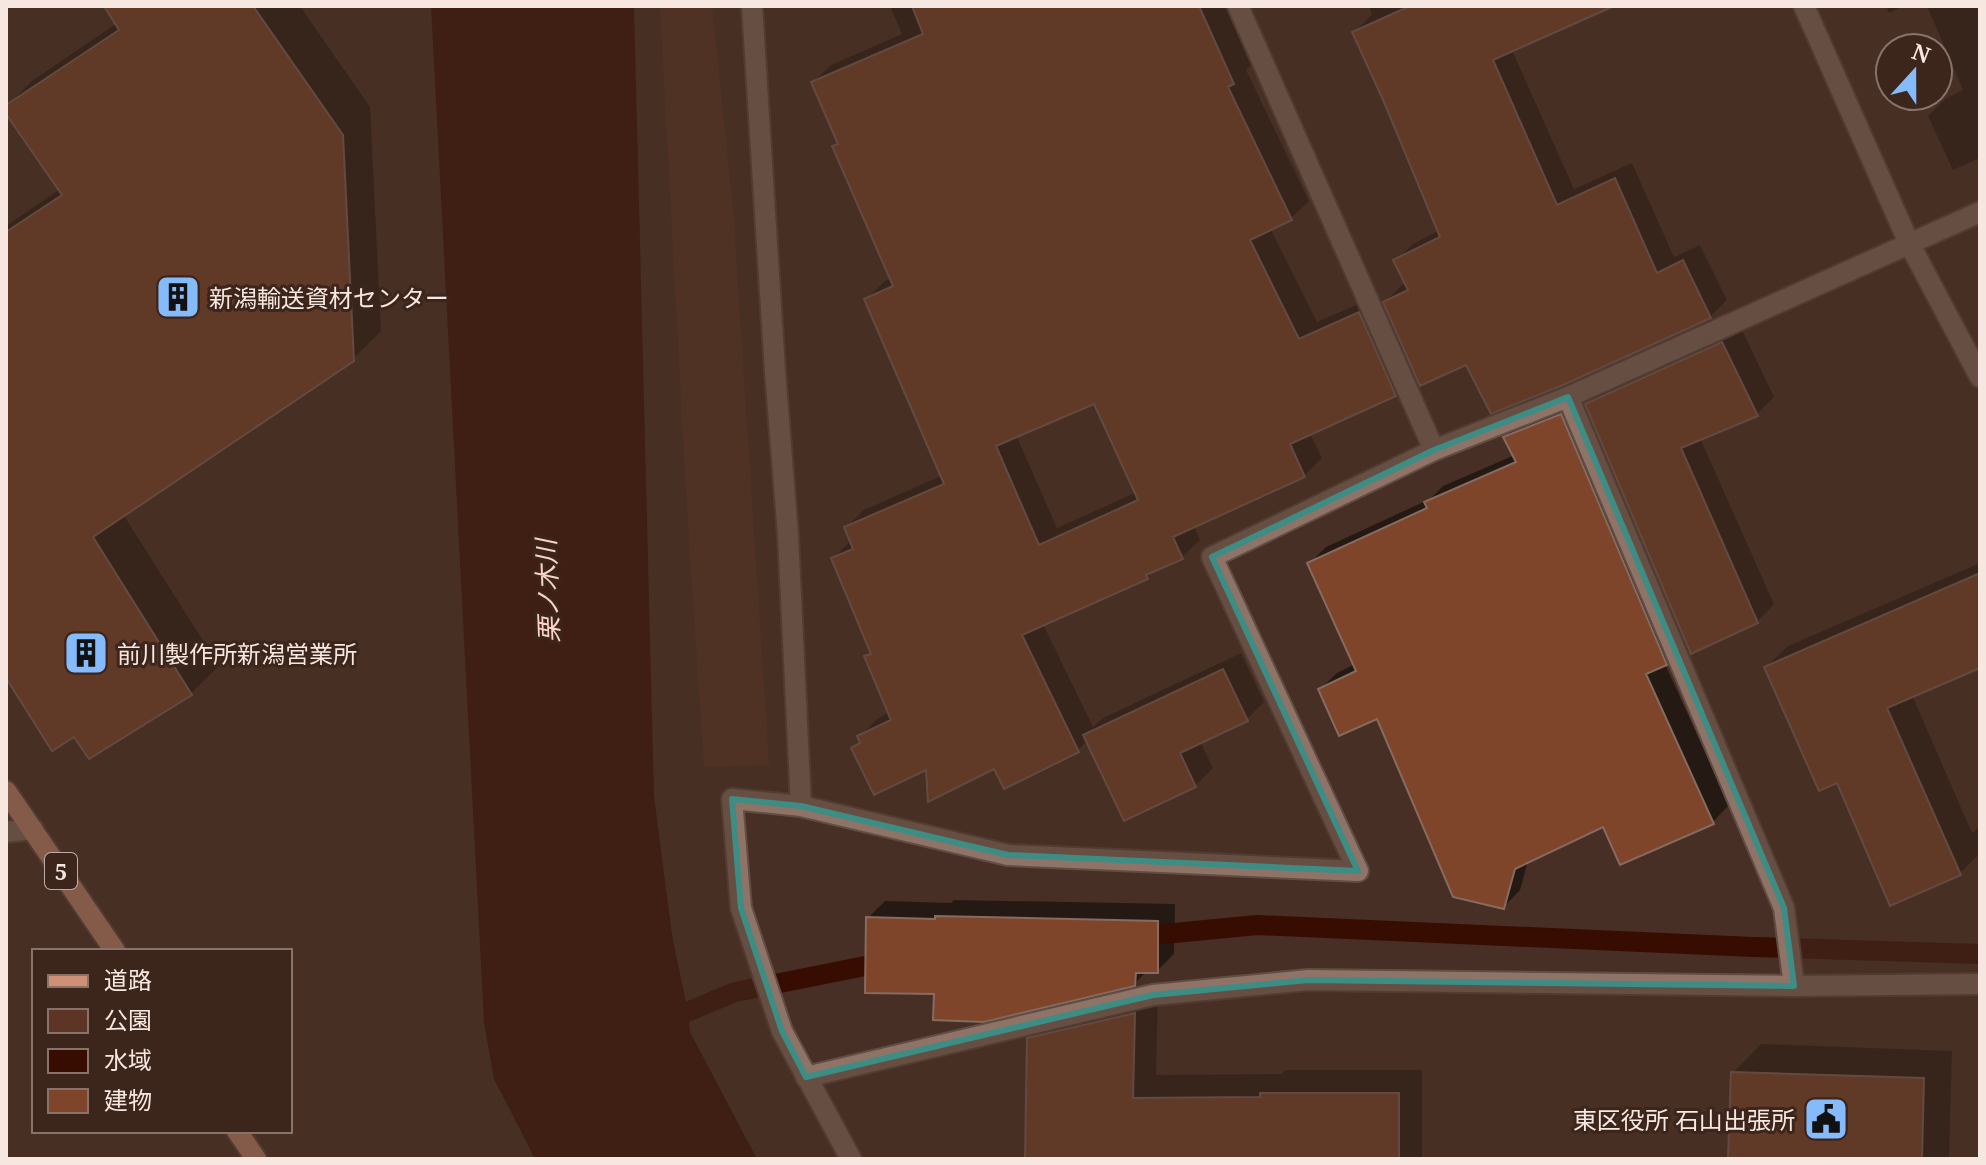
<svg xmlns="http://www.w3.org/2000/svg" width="1986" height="1165" viewBox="0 0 1986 1165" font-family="'Noto Serif','Noto Sans JP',serif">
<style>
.green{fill:#5c3525}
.water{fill:#360d00}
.shadow{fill:#0007;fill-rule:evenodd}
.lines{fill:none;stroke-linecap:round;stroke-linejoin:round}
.stream{stroke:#360d00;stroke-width:20}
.building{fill:#7f452b;stroke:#866b60;stroke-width:2;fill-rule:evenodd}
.minor-casing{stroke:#614d44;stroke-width:24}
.major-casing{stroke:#614d44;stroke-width:24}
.minor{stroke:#8f7367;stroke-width:20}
.major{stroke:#cf9075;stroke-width:20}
.marked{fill:none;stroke:#3d8d85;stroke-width:6;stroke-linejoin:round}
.labels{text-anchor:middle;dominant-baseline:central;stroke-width:6;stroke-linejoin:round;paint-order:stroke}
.shield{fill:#3c251b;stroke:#bfada6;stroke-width:2}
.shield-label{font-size:22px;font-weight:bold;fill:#f7e7e1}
.poi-label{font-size:24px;fill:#f7e7e1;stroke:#3c251b;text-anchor:start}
.water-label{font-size:26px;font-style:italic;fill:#fad4c5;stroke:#3c251b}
</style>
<rect width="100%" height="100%" fill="#472f25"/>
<path class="green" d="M 660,6 L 712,6 L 733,209 L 769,765 L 704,767 L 686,491 Z"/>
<path class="water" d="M 431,6 L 634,6 L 654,796 L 672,935 L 688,1012 L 690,1032 L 757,1159 L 535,1159 L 494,1079 L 484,1023 Z"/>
<path class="shadow" d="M 106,6 L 300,6 L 370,107 L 381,331 L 353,359 L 123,514 L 219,666 L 191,693 L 75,735 L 6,674 L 6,226 L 60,189 L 6,110 L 6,107 L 32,81 L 117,23 Z
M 890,6 L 1225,6 L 1251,65 L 1246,70 L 1309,201 L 1291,218 L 1270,228 L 1317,322 L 1377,296 L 1413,377 L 1395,395 L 1310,433 L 1322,458 L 1304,476 L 1194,526 L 1200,540 L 1182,557 L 1154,570 L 1147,577 L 1043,624 L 1093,727 L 1103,718 L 1241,653 L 1264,702 L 1247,719 L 1200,741 L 1213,768 L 1195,786 L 1088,740 L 1078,750 L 995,767 L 928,767 L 853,748 L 861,741 L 859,737 L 877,719 L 890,712 L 867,657 L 872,652 L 833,559 L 851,540 L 846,527 L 864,510 L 943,475 L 867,299 L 885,281 L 892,278 L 835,147 L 839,142 L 813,82 L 831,65 L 902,34 ZM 1095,401 L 1137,492 L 1057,528 L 1016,435 Z
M 1369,6 L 1602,6 L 1512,50 L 1574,189 L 1632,163 L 1674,257 L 1700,245 L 1727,300 L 1710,317 L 1467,362 L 1385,302 L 1402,285 L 1407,283 L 1396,260 L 1413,244 L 1440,230 L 1355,32 L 1372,14 Z
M 1886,6 L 1904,6 L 1889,13 Z
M 1927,6 L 1980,6 L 1980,158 L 1953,170 L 1928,116 L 1945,99 L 1963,90 Z
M 1740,326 L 1774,397 L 1757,414 L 1700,438 L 1774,604 L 1757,622 L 1587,404 L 1605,387 Z
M 1578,398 L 1682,646 L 1665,664 L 1729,805 L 1713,822 L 1604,824 L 1528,861 L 1520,890 L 1504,907 L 1378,716 L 1320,689 L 1337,673 L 1355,664 L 1309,564 L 1326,547 L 1430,499 L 1443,486 L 1515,455 L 1505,437 L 1522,421 Z
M 1980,563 L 1980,666 L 1912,695 L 1972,833 L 1980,826 L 1980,861 L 1977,856 L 1960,873 L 1838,780 L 1766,667 L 1788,646 Z
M 954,900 L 1175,904 L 1174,954 L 1157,971 L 1147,971 L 1134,984 L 936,992 L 868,918 L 885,901 L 951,903 Z
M 1158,990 L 1156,1075 L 1281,1074 L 1286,1070 L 1422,1070 L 1422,1159 L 1027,1159 L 1029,1039 L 1053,1015 Z
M 1761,1044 L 1952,1051 L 1949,1159 L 1730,1159 L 1733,1073 Z"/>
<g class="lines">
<path class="stream" d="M 1133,937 L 1257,925 L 1753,947 L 1980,954
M 663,1022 L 735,992 L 890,961"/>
</g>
<path class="building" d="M 104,6 L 253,6 L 343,135 L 354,361 L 93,537 L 192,695 L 89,759 L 74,737 L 52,751 L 6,678 L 6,232 L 62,195 L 6,114 L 6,105 L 119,30 Z
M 912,6 L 1199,6 L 1234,84 L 1228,87 L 1292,220 L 1250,240 L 1299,339 L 1359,312 L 1396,396 L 1290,444 L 1305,477 L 1173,537 L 1183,559 L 1146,575 L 1148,579 L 1022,635 L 1079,752 L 1004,789 L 994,769 L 928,802 L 926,770 L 874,795 L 851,748 L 860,743 L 857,736 L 891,720 L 864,656 L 871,654 L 831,558 L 853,549 L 844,527 L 944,484 L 864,299 L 893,286 L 832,146 L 838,144 L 811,82 L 923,34 ZM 1094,404 L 1138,500 L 1039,545 L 996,446 Z
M 1410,6 L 1614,6 L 1493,60 L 1557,205 L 1615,178 L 1657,273 L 1683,260 L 1711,318 L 1563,385 L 1491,414 L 1466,365 L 1420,386 L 1383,302 L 1408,290 L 1393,260 L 1440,237 L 1384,102 L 1352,32 Z
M 1722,342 L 1758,416 L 1681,448 L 1758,623 L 1691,654 L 1585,404 Z
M 1561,414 L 1667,665 L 1646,674 L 1714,824 L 1620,865 L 1603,827 L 1515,869 L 1504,909 L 1453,897 L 1377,719 L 1339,736 L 1318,689 L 1356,671 L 1307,563 L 1427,508 L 1424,502 L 1516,462 L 1503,437 Z
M 1980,573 L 1980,668 L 1887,708 L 1961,875 L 1890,906 L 1837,783 L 1819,791 L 1764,667 Z
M 1223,669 L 1248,721 L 1180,753 L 1196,787 L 1124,821 L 1083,735 Z
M 935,916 L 1158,921 L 1158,973 L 1136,973 L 1135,986 L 984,1022 L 933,1020 L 934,994 L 865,993 L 866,917 L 935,919 Z
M 1135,1013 L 1133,1098 L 1260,1097 L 1260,1093 L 1399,1093 L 1399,1159 L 1025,1159 L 1027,1038 Z
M 1731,1072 L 1924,1078 L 1922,1159 L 1728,1159 Z"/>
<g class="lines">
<g class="minor-casing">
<path id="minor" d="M 752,6 L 775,371 L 788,535 L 801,806 L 1008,855 L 1358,871 L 1212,557 L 1434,450 L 1568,397 L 1980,212
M 1238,6 L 1434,450
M 1804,6 L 1909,243 L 1980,377
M 1568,397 L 1784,908 L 1794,986
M 801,806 L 732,799 L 741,908 L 782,1031 L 851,1159
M 6,832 L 33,829
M 806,1077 L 1153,995 L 1308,980 L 1794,986 L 1980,984"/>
</g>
<g class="major-casing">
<path id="major" d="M 6,791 L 115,951
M 237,1131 L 256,1159"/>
</g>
<use href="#minor" class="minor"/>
<use href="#major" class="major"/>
</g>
<path d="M0 0H1986V1165H0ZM 1568,397 L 1784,908 L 1794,986 L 1308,980 L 1153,995 L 806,1077 L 782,1031 L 741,908 L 732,799 L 801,806 L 1008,855 L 1358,871 L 1212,557 L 1434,450 Z" fill="#472f25" fill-opacity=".55" fill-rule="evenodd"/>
<path class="marked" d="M 1568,397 L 1784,908 L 1794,986 L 1308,980 L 1153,995 L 806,1077 L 782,1031 L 741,908 L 732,799 L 801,806 L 1008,855 L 1358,871 L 1212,557 L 1434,450 Z"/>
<defs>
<g id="building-square" transform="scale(2.3)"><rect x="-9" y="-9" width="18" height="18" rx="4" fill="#86bbfb" stroke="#3c251b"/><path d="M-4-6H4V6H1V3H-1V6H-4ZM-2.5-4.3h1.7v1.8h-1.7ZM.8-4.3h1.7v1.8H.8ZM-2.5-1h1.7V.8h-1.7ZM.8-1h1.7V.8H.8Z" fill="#111"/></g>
<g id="civic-square" transform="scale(2.3)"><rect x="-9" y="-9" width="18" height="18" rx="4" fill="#86bbfb" stroke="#3c251b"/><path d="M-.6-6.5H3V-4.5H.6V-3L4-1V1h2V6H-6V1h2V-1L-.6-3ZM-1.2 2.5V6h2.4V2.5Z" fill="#111"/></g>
</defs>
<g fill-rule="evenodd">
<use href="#building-square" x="178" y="297"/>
<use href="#building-square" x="86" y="653"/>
<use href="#civic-square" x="1826" y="1119"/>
</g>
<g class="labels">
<rect class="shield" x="45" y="853" width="32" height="36" rx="6"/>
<g class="shield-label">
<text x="61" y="871">5</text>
</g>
<g class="poi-label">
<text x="209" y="297">新潟輸送資材センター</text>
<text x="117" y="653">前川製作所新潟営業所</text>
<text x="1795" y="1119" text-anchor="end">東区役所 石山出張所</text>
</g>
<g class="water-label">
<text transform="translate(547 591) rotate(-92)">栗ノ木川</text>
</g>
</g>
<rect width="1986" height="1165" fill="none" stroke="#f7e7e1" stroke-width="16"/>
<rect x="32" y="949" width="260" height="184" fill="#3c251b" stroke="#87736a" stroke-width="2"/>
<rect x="48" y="975" width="40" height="12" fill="#cf9075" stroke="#87736a" stroke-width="2"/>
<text x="104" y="989" font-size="24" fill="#f7e7e1">道路</text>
<rect x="48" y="1009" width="40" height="24" fill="#5c3525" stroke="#87736a" stroke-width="2"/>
<text x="104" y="1029" font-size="24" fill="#f7e7e1">公園</text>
<rect x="48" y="1049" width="40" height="24" fill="#360d00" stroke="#87736a" stroke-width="2"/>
<text x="104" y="1069" font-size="24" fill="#f7e7e1">水域</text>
<rect x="48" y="1089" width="40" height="24" fill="#7f452b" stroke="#87736a" stroke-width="2"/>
<text x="104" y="1109" font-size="24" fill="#f7e7e1">建物</text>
<g transform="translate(1914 72) rotate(21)"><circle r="38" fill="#3c251b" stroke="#87736a" stroke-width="2"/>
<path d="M0-6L14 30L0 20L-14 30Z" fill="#86bbfb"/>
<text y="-12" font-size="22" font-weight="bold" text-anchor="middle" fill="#f7e7e1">N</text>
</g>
</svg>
